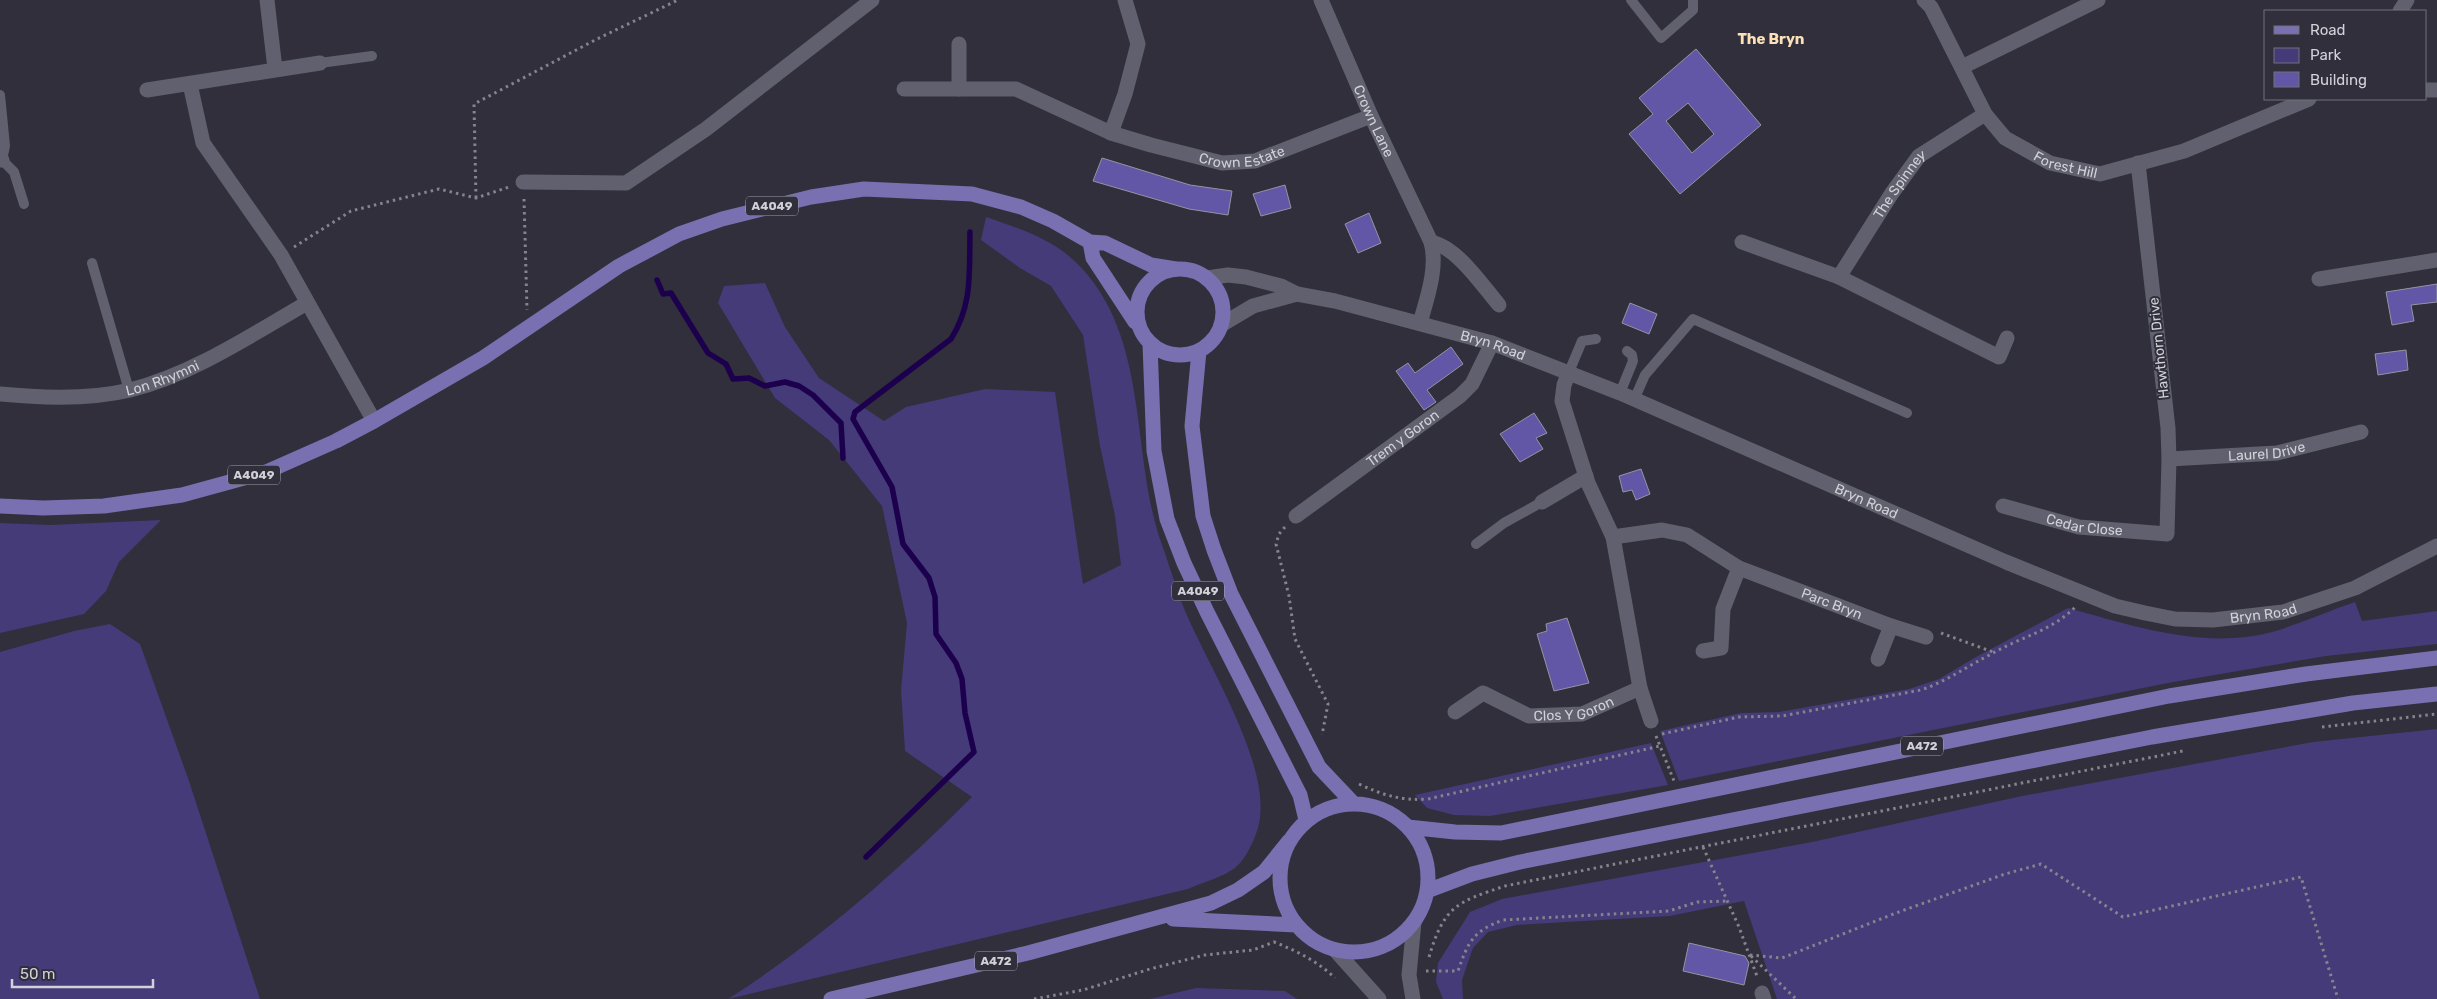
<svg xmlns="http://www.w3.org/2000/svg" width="2437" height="999" viewBox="0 0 2437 999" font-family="Rubik,sans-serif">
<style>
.green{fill:#443b78}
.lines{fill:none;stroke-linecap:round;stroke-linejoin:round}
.stream{stroke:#1c004d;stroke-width:5.5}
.building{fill:#6256a6;stroke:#9594a2;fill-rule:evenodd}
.path{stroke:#85848d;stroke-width:3;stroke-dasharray:2.5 4;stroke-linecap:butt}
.service{stroke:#61606e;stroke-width:10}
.minor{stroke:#61606e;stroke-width:15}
.tertiary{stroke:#61606e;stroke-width:15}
.primary{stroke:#7870b1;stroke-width:15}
.labels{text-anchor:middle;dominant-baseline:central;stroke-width:4;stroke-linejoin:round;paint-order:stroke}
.shield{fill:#302f3b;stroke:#a1a0a9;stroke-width:1}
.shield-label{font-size:12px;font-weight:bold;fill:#d1d1d8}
.street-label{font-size:14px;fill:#d1d1d8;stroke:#302f3b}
.neighbourhood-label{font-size:15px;font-weight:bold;fill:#fbe0b8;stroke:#302f3b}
</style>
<rect width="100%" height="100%" fill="#302f3b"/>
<path class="green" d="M 986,217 C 1033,233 1066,243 1096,286 C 1147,359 1133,461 1161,542 C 1171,569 1178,597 1190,622 C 1213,673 1267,762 1260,817 C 1259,832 1247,858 1236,867 C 1226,876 1201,883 1188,889 L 728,999 C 817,942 897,872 972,797 L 905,751 L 901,690 L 907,623 L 882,506 L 829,440 L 775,398 L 718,303 L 724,286 L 765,283 L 785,327 L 819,378 L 884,421 L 906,407 L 985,389 L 1055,392 L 1083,584 L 1121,565 L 1115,516 L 1100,446 L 1083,335 L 1051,286 L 1020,268 L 981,240 Z
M 161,520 L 119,562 L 106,591 L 84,614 L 0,633 L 0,523 L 50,525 Z
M 2355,602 L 2362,621 L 2437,611 L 2437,644 L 2326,656 L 2168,683 L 1679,781 L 1660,731 L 1741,713 L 1779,712 L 1909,689 L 1939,679 L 1976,657 L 2068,608 C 2134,626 2204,650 2272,632 C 2300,624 2328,611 2355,602 Z
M 110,624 L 140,644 L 189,781 L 260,999 L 0,999 L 0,652 L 74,631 Z
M 2437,729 L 2437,999 L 1777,999 L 1744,901 L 1670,916 L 1517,925 L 1488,932 L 1473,948 L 1462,980 L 1463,999 L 1443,999 L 1436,982 L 1438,963 L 1470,912 L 1502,899 L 1812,842 L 2022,796 L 2313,742 Z
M 1651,743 L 1668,785 L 1490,816 L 1454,815 L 1427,808 L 1415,795 Z
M 1196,988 L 1285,991 L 1297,999 L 1150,999 Z"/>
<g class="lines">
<path class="stream" d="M 657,280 L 663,294 L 671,293 L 708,353 L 726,364 L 733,379 L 749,378 L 765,386 L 785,382 L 799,386 L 813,395 L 841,423 L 843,458
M 866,857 L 974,752 L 965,713 L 962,679 L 956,663 L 936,634 L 935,597 L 929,578 L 903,544 L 892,487 L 853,419 L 855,412 L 951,339 C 973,304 969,272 970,232"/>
</g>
<path class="building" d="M 1696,49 L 1761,125 L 1680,194 L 1629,134 L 1653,114 L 1639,98 ZM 1688,103 L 1714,134 L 1692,153 L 1666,121 Z
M 1102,158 L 1190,185 L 1232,191 L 1228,215 L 1189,209 L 1093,181 Z
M 1285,185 L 1291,208 L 1261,216 L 1253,194 Z
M 1369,213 L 1381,243 L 1358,253 L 1345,224 Z
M 2437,284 L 2437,302 L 2411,305 L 2414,321 L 2392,325 L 2386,292 Z
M 1630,303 L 1657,314 L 1649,334 L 1622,323 Z
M 1451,347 L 1463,364 L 1427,390 L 1436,402 L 1424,410 L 1396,371 L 1408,363 L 1415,373 Z
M 2406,350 L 2408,370 L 2378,375 L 2375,354 Z
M 1534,413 L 1547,433 L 1536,438 L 1543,449 L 1520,462 L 1500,434 Z
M 1641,469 L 1650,494 L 1636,500 L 1632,490 L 1623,492 L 1619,476 Z
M 1567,618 L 1589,683 L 1554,691 L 1537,634 L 1547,631 L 1546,624 Z
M 1689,943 L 1745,956 L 1749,963 L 1744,985 L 1683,971 Z"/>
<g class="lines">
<path class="path" d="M 476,198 L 474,104 L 597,39 L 678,0
M 524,199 L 527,310
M 294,247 L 351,211 L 439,189 L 476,198 L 509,187
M 1285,527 L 1279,534 L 1276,544 L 1289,596 L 1295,639 L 1328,704 L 1322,735
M 1941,633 L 1993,652
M 2322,727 L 2437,714
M 1662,734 L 1739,717 L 1782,716 L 1921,690 C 1947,681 1968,666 1993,653 C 2021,637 2054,630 2076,606
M 1656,736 L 1674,781
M 1359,784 C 1383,795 1401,801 1428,799 L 1660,746
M 1703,847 L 1739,927 L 1758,979
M 1750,955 L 1782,958 L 1896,913 L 2005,874 L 2041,864 L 2123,917 L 2301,877 L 2338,999
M 1751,956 L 1796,999
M 1429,957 C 1444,906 1457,902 1505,886 L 2183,751
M 1426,971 L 1458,971 C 1468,942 1473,931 1503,920 L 1669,911 L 1697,902 L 1728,901
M 1034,999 L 1083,990 L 1150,969 L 1205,955 L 1253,950 L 1274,942 C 1297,951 1317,961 1335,978"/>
<path class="service" d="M 1631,0 L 1661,38 L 1693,10 L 1693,0
M 320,63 L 372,56
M 0,95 L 5,146 L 2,160 L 14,172 L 24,204
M 92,263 L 129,390
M 1569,372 L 1582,341 L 1596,339
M 1620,393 L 1633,361 L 1632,355 L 1627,351
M 1634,400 L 1645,375 L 1693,319 L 1907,413
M 1476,544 L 1504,523 L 1542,502"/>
<g class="minor">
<path d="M 267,0 L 275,69"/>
<path id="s1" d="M 1321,0 L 1371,116 L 1431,242 C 1438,268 1427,298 1420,323"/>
<path id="s2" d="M 1924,0 L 1931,7 L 1985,114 L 2005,138 L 2050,163 L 2100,174 L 2184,151 L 2309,99"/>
<path d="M 2400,11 L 2407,0"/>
<path d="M 959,44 L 959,89"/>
<path d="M 1962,67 L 2098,0"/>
<path d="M 190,84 L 203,143 L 281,255 L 374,421"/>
<path id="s3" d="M 904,89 L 1016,89 L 1111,133 L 1151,145 L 1222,163 L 1255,161 L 1371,116"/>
<path d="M 147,90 L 320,63"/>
<path d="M 2426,90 L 2437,90"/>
<path d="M 1111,133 L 1125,94 L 1138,44 L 1125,0"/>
<path d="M 0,160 L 2,160"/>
<path d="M 523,182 L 626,183 L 706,129 L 872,0"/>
<path d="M 1431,242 C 1457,247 1482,285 1499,305"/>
<path d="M 1742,242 L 1839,277 L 1999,357 L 2007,338"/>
<path id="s4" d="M 1839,277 L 1892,193 L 1919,156 L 1985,114"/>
<path d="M 2319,279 L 2437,260"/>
<path d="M 1569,372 L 1564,385 L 1562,401 L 1588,483 L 1613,537 L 1640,688 L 1651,721"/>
<path id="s5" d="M 0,394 C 41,398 89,400 130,390 C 193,374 251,335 307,303"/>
<path id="s6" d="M 2169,459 L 2277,453 L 2361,432"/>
<path d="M 1542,502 L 1586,476"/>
<path id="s7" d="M 2003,506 L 2079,527 L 2167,534 L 2169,459 L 2168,428 L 2138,163"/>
<path id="s8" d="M 1296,516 L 1460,396 L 1472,384 L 1492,343"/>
<path id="s9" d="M 1613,537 L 1662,530 L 1687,535 L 1739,568 L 1891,626 L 1926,637"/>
<path d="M 1703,651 L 1721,648 L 1723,609 L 1739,568"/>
<path d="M 1878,659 L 1891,626"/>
<path id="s10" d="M 1455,712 L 1483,693 L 1529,716 L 1582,714 L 1640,688"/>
<path d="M 1335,950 L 1379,999"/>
<path d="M 1762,993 L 1764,999"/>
<path d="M 1413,999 L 1409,975 L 1414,922"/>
</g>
<g class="tertiary">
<path id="s11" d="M 1207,278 L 1228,275 L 1246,277 L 1281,286 L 1297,294 L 1335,301 L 1492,343 L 1620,393 L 2006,562 L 2115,606 L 2145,613 L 2175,619 L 2213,620 L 2283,612 L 2355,588 L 2437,546"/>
<path d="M 1221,325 L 1253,306 L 1297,294"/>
</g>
<path class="primary" d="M 1090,242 L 1093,258 L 1135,322
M1137 312a43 43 0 1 1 86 0a43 43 0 1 1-86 0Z
M 1150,344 L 1154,451 L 1167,519 L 1184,563 L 1207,612 L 1300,795 L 1306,820
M 1199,351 L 1192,426 L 1203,516 L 1214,550 L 1231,594 L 1319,767 L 1353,803
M 0,506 L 43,508 L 104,506 L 182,495 L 266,472 L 336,441 L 374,421 L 483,358 L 619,266 L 679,234 L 722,219 L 811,197 L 864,189 L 972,194 L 1021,207 L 1053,221 L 1090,242 L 1105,243 L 1151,265 L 1176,269
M1280 878a74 74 0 1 1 148 0a74 74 0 1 1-148 0Z
M 1408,827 L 1455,832 L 1501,833 L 2169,696 L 2306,674 L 2437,658
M 1427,891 L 1472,874 L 1520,862 L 2152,737 L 2353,703 L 2437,694
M 1173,919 L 1296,925
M 831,999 L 1028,953 L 1211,903 L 1238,890 L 1264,872 L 1289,841"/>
</g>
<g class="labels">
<g class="shield">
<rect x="746" y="196.5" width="52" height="19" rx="4"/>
<rect x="228" y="465.5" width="52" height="19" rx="4"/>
<rect x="1172" y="581.5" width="52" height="19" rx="4"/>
<rect x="1901" y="736.5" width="42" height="19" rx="4"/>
<rect x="975" y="951.5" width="42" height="19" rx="4"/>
</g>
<g class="shield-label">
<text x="772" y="206">A4049</text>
<text x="254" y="475">A4049</text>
<text x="1198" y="591">A4049</text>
<text x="1922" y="746">A472</text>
<text x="996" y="961">A472</text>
</g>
<g class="street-label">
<text stroke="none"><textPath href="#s1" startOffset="132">Crown Lane</textPath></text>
<text stroke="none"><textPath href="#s3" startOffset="352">Crown Estate</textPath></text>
<text stroke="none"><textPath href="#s2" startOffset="228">Forest Hill</textPath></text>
<text stroke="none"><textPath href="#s4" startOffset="111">The Spinney</textPath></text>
<text stroke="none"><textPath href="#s11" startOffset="296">Bryn Road</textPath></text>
<text transform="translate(2159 348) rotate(-96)">Hawthorn Drive</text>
<text stroke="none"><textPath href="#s5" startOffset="165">Lon Rhymni</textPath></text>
<text stroke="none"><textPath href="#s8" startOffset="132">Trem y Goron</textPath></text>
<text stroke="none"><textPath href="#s6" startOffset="98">Laurel Drive</textPath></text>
<text stroke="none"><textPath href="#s11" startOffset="701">Bryn Road</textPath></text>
<text stroke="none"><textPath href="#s7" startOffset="84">Cedar Close</textPath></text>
<text stroke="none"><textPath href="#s9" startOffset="236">Parc Bryn</textPath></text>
<text stroke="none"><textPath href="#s11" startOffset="1121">Bryn Road</textPath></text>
<text stroke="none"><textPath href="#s10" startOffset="131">Clos Y Goron</textPath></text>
</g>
<g class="neighbourhood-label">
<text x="1771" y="39">The Bryn</text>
</g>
</g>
<rect x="2264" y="10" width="162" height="90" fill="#302f3b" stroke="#70707a"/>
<rect x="2274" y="26" width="25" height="8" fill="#7870b1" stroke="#70707a"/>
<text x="2310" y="35" font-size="15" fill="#d1d1d8">Road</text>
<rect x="2274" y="48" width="25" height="15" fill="#443b78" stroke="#70707a"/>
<text x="2310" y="60" font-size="15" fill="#d1d1d8">Park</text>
<rect x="2274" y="72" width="25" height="15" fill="#6256a6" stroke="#70707a"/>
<text x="2310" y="85" font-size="15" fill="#d1d1d8">Building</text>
<path d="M12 979v8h141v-8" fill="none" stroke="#d1d1d8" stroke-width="2.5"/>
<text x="20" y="979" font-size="15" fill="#d1d1d8" stroke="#302f3b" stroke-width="4" paint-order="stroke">50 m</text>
</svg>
